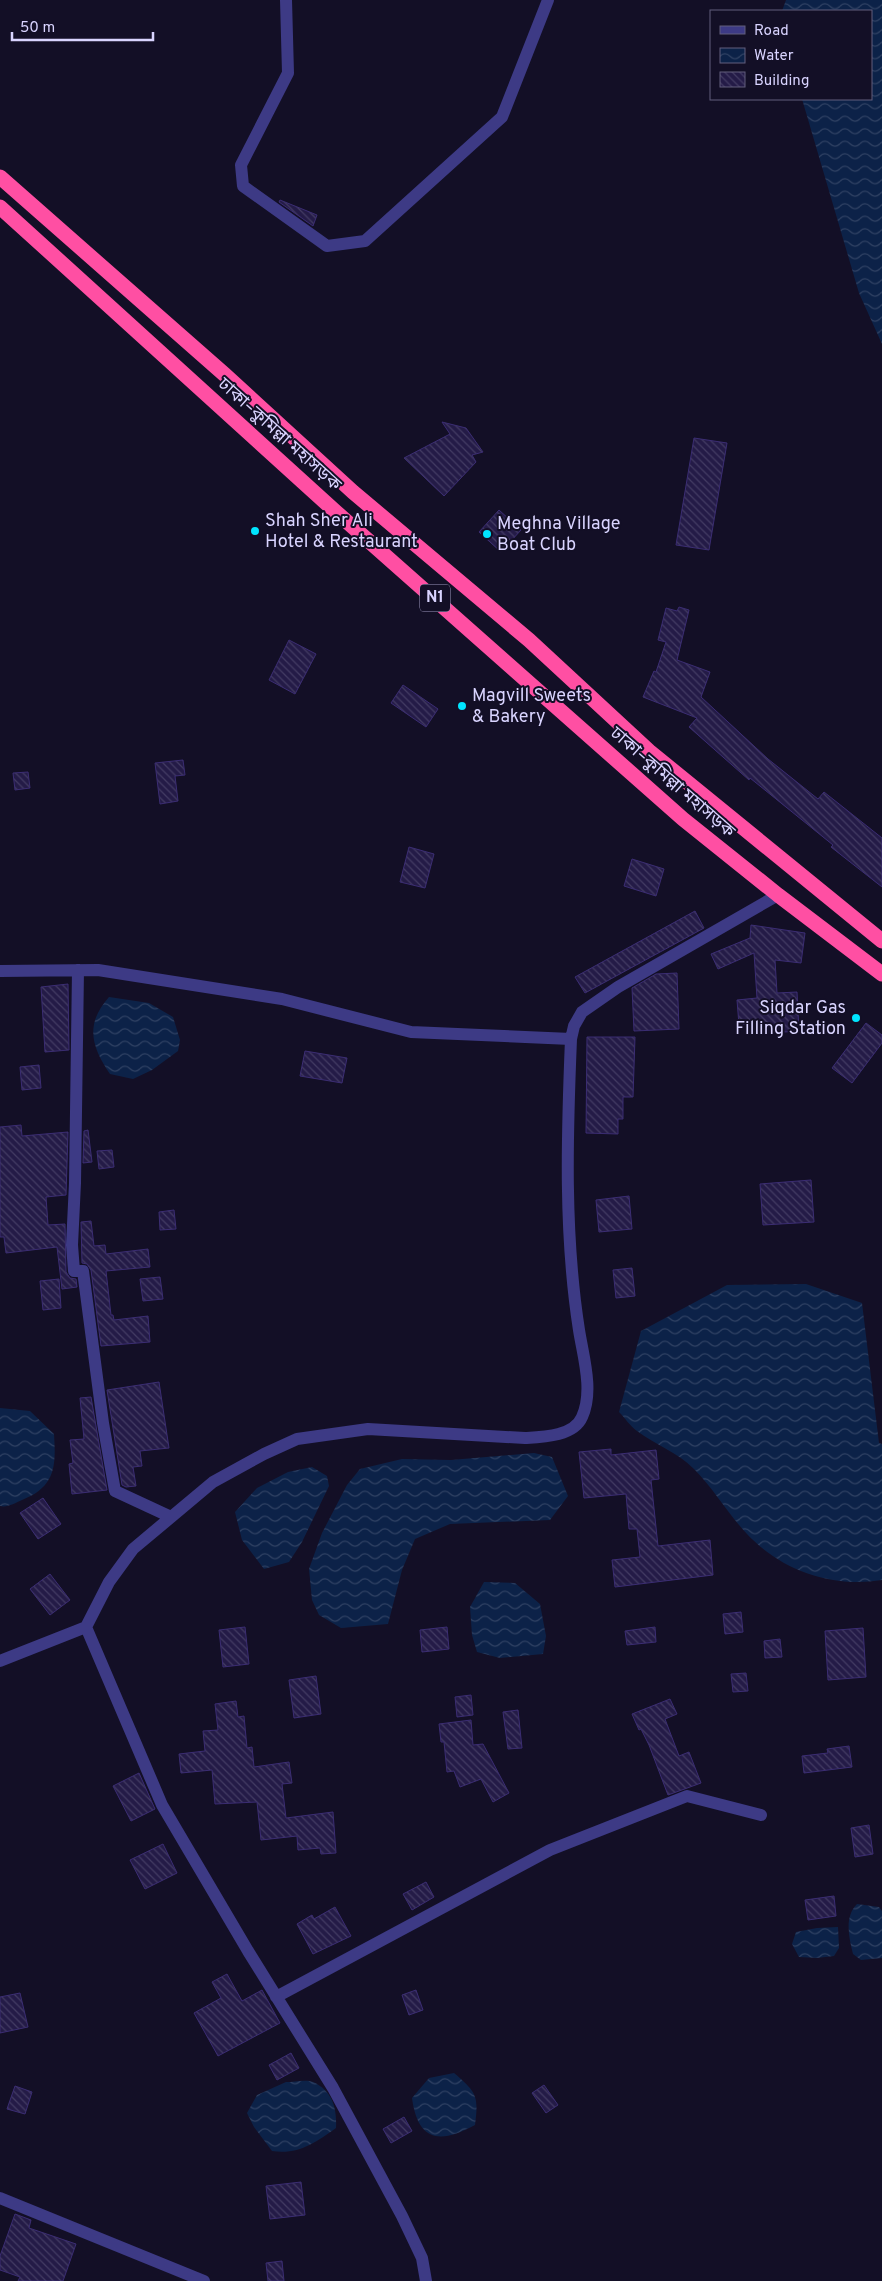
<svg xmlns="http://www.w3.org/2000/svg" width="882" height="2281" viewBox="0 0 882 2281" font-family="Overpass,'Noto Sans Bengali',sans-serif">
<style>
.water{fill:url(#water-waves)}
.building{fill:url(#building-back-hatch);stroke:#3b2d73}
.lines{fill:none;stroke-linecap:round;stroke-linejoin:round}
.minor{stroke:#3d3a85;stroke-width:12}
.highway{stroke:#ff4fa3;stroke-width:15}
.poi-dot{fill:#00e5ff;stroke:#130f26;stroke-width:2}
.labels{text-anchor:middle;dominant-baseline:central;stroke-width:4;stroke-linejoin:round;paint-order:stroke}
.shield{fill:#130f26;stroke:#9e99be;stroke-width:1}
.shield-label{font-size:16px;font-weight:bold;fill:#d9d4ff}
.street-label{font-size:18px;fill:#d9d4ff;stroke:#130f26}
.poi-label{font-size:18px;fill:#d9d4ff;stroke:#130f26;text-anchor:start}
</style>
<defs>
<pattern id="water-waves" width="16" height="10" patternUnits="userSpaceOnUse" patternTransform="scale(1.25)"><rect width="16" height="10" fill="#0c2248"/><path d="M0 5q4-4 8 0t8 0" fill="none" stroke="#2f4163"/></pattern>
<pattern id="building-back-hatch" width="6" height="6" patternUnits="userSpaceOnUse" patternTransform="scale(1.25)"><rect width="6" height="6" fill="#241b47"/><path d="M-1 5l2 2M0 0l6 6M5-1l2 2" fill="none" stroke="#433b63"/></pattern>
</defs>
<rect width="100%" height="100%" fill="#130f26"/>
<path class="water" d="M 786,0 L 882,0 L 882,344 L 859,293 L 802,99 L 871,99 L 871,11 L 782,11 Z
M 109,997 L 149,1003 L 173,1017 L 180,1040 L 178,1051 L 152,1070 L 133,1079 L 110,1074 C 91,1046 85,1024 109,997 Z
M 806,1284 L 862,1303 L 879,1443 L 882,1444 L 882,1580 C 832,1588 782,1571 747,1534 C 728,1514 714,1489 694,1469 C 677,1452 656,1445 637,1431 C 630,1426 625,1418 619,1412 L 641,1331 L 727,1285 Z
M 0,1408 L 30,1411 L 54,1434 C 56,1465 56,1487 22,1500 C 15,1503 7,1508 0,1506 Z
M 534,1453 L 552,1457 L 568,1496 L 550,1520 L 450,1524 L 415,1539 L 402,1570 L 388,1624 L 341,1628 L 319,1615 L 312,1600 L 309,1569 L 322,1533 L 347,1485 L 360,1469 L 402,1459 L 451,1460 Z
M 312,1467 L 327,1476 L 329,1486 L 302,1542 L 289,1562 L 264,1569 L 242,1540 L 235,1512 L 257,1488 L 288,1472 Z
M 484,1582 L 515,1583 L 540,1604 L 546,1636 L 543,1654 L 500,1658 L 477,1652 L 472,1635 L 470,1607 Z
M 857,1904 L 879,1907 L 882,1911 L 882,1958 L 861,1960 L 853,1954 C 849,1938 844,1917 857,1904 Z
M 838,1927 L 839,1948 L 834,1956 L 817,1958 L 799,1957 L 792,1944 L 796,1932 L 817,1928 Z
M 454,2073 C 476,2092 479,2095 475,2125 C 440,2144 418,2142 412,2098 L 429,2078 Z
M 286,2082 C 294,2082 306,2079 313,2082 C 333,2091 337,2109 336,2128 C 315,2143 298,2155 272,2151 L 254,2127 L 247,2113 L 257,2095 Z"/>
<path class="building" d="M 280,200 L 317,215 L 313,226 L 279,202 Z
M 442,422 L 466,428 L 483,452 L 472,455 L 476,462 L 444,496 L 404,458 L 450,434 Z
M 694,438 L 727,443 L 709,550 L 676,545 Z
M 499,510 L 521,530 L 501,552 L 479,532 Z
M 679,607 L 689,610 L 677,660 L 710,672 L 701,697 L 768,759 L 818,799 L 824,792 L 882,838 L 882,887 L 831,847 L 833,845 L 750,778 L 749,780 L 689,727 L 697,718 L 643,697 L 654,671 L 656,672 L 666,642 L 658,640 L 666,608 L 677,611 Z
M 289,640 L 316,654 L 295,694 L 269,680 Z
M 403,685 L 438,709 L 426,727 L 391,703 Z
M 183,760 L 185,775 L 175,776 L 178,801 L 160,804 L 155,763 Z
M 28,772 L 30,788 L 15,790 L 13,773 Z
M 409,847 L 434,854 L 425,888 L 400,882 Z
M 632,859 L 664,869 L 656,896 L 624,886 Z
M 695,911 L 704,928 L 585,993 L 575,977 Z
M 751,925 L 805,933 L 801,963 L 775,960 L 777,993 L 797,992 L 799,1031 L 769,1033 L 768,1023 L 739,1025 L 737,1000 L 757,998 L 754,953 L 718,969 L 711,954 L 750,938 Z
M 677,973 L 679,1029 L 634,1031 L 632,988 L 656,974 Z
M 68,984 L 69,1050 L 45,1052 L 41,987 Z
M 866,1023 L 882,1035 L 882,1043 L 852,1083 L 832,1068 Z
M 587,1037 L 635,1037 L 633,1097 L 623,1097 L 623,1119 L 618,1119 L 618,1134 L 586,1133 Z
M 305,1051 L 347,1058 L 342,1083 L 300,1076 Z
M 39,1065 L 41,1088 L 22,1090 L 20,1067 Z
M 21,1125 L 22,1136 L 68,1132 L 66,1195 L 46,1197 L 48,1225 L 65,1224 L 66,1272 L 70,1278 L 76,1279 L 77,1287 L 62,1289 L 57,1247 L 6,1253 L 4,1237 L 0,1237 L 0,1127 Z
M 88,1130 L 92,1162 L 83,1163 L 84,1131 Z
M 112,1150 L 114,1167 L 99,1169 L 97,1151 Z
M 811,1180 L 814,1222 L 763,1225 L 760,1184 Z
M 629,1196 L 632,1229 L 599,1232 L 596,1200 Z
M 174,1210 L 176,1229 L 160,1230 L 159,1212 Z
M 91,1221 L 94,1246 L 105,1245 L 106,1254 L 148,1249 L 150,1267 L 106,1271 L 111,1315 L 113,1315 L 114,1320 L 148,1316 L 150,1342 L 101,1346 L 91,1270 L 87,1264 L 82,1263 L 81,1222 Z
M 632,1268 L 635,1296 L 616,1298 L 613,1270 Z
M 160,1277 L 163,1299 L 143,1301 L 140,1279 Z
M 59,1279 L 61,1308 L 43,1310 L 40,1281 Z
M 159,1382 L 169,1448 L 140,1451 L 142,1466 L 133,1467 L 136,1486 L 126,1487 L 122,1485 L 107,1390 Z
M 91,1397 L 107,1490 L 72,1494 L 69,1464 L 73,1463 L 70,1440 L 84,1439 L 80,1398 Z
M 611,1449 L 611,1455 L 656,1450 L 659,1479 L 651,1480 L 658,1546 L 710,1540 L 713,1575 L 615,1587 L 612,1560 L 640,1557 L 637,1529 L 629,1529 L 626,1494 L 584,1498 L 579,1452 Z
M 43,1498 L 61,1524 L 38,1539 L 20,1513 Z
M 50,1574 L 70,1600 L 50,1615 L 30,1589 Z
M 741,1612 L 743,1632 L 725,1634 L 723,1614 Z
M 245,1627 L 249,1664 L 223,1667 L 219,1630 Z
M 447,1627 L 449,1649 L 422,1652 L 420,1630 Z
M 655,1627 L 656,1642 L 627,1645 L 625,1631 Z
M 863,1628 L 866,1677 L 828,1680 L 825,1631 Z
M 780,1639 L 782,1657 L 765,1658 L 764,1641 Z
M 746,1673 L 748,1691 L 733,1692 L 731,1674 Z
M 316,1676 L 321,1714 L 294,1718 L 289,1680 Z
M 471,1695 L 473,1715 L 457,1717 L 455,1697 Z
M 670,1699 L 677,1714 L 665,1719 L 679,1756 L 689,1752 L 701,1783 L 668,1795 L 649,1745 L 641,1729 L 639,1730 L 632,1714 Z
M 236,1701 L 238,1717 L 244,1716 L 247,1748 L 252,1747 L 254,1767 L 289,1762 L 292,1783 L 282,1784 L 286,1818 L 333,1812 L 336,1853 L 321,1854 L 320,1848 L 298,1850 L 297,1836 L 261,1840 L 257,1802 L 215,1804 L 212,1770 L 181,1773 L 179,1754 L 205,1751 L 203,1731 L 218,1730 L 215,1704 Z
M 518,1710 L 522,1748 L 508,1749 L 503,1712 Z
M 471,1720 L 473,1745 L 483,1744 L 509,1793 L 493,1802 L 481,1779 L 460,1787 L 454,1771 L 447,1772 L 444,1742 L 441,1742 L 439,1724 Z
M 849,1746 L 852,1767 L 804,1773 L 802,1756 L 828,1753 L 827,1749 Z
M 139,1773 L 155,1809 L 131,1821 L 113,1786 Z
M 869,1825 L 873,1854 L 855,1857 L 851,1828 Z
M 163,1844 L 177,1873 L 145,1889 L 130,1860 Z
M 426,1882 L 434,1897 L 412,1910 L 403,1894 Z
M 834,1896 L 836,1916 L 808,1920 L 805,1900 Z
M 335,1907 L 351,1936 L 313,1954 L 297,1924 L 312,1915 L 314,1919 Z
M 227,1974 L 242,2001 L 262,1990 L 280,2023 L 218,2056 L 194,2013 L 221,1998 L 212,1982 Z
M 416,1990 L 423,2010 L 409,2015 L 402,1995 Z
M 20,1993 L 28,2027 L 0,2033 L 0,1997 Z
M 291,2053 L 299,2068 L 277,2080 L 269,2065 Z
M 544,2085 L 558,2105 L 546,2113 L 532,2093 Z
M 15,2086 L 32,2092 L 25,2114 L 7,2109 Z
M 404,2117 L 412,2131 L 391,2143 L 383,2129 Z
M 301,2182 L 305,2215 L 270,2219 L 266,2186 Z
M 15,2214 L 31,2220 L 29,2228 L 76,2244 L 63,2281 L 18,2281 L 20,2277 L 0,2270 L 0,2256 Z
M 282,2261 L 284,2281 L 268,2281 L 266,2263 Z"/>
<g class="lines">
<path class="minor" d="M 286,0 L 288,73 L 241,165 L 243,186 L 327,246 L 365,241 L 502,117 L 548,0
M 78,970 L 75,1183 L 72,1245 L 74,1271 L 83,1271 L 103,1423 L 115,1491 L 171,1517
M 0,971 L 98,970 L 282,999 L 411,1032 L 571,1039
M 86,1627 L 162,1805 L 248,1951 L 333,2088 L 402,2216 L 422,2258 L 426,2281
M 0,1661 L 86,1627 L 109,1582 L 133,1549 L 213,1482 L 264,1454 L 297,1439 L 368,1429 L 525,1438 C 544,1437 574,1436 582,1417 C 594,1391 583,1356 579,1330 C 564,1234 567,1136 571,1039 L 574,1026 L 582,1012 L 618,987 L 778,895
M 276,1997 L 550,1850 L 687,1796 L 761,1815
M 0,2198 L 204,2281"/>
<path class="highway" d="M 0,177 L 224,374 L 353,492 L 529,640 L 649,751 L 882,941
M 0,207 L 336,512 L 683,819 L 778,895 L 882,974"/>
</g>
<g class="poi-dot">
<circle cx="255" cy="531" r="5"/>
<circle cx="487" cy="534" r="5"/>
<circle cx="462" cy="706" r="5"/>
<circle cx="856" cy="1018" r="5"/>
</g>
<g class="labels">
<rect class="shield" x="420" y="584.5" width="30" height="27" rx="4"/>
<g class="shield-label">
<text x="435" y="598">N1</text>
</g>
<g class="street-label">
<text transform="translate(279 435) rotate(42)">ঢাকা–কুমিল্লা মহাসড়ক</text>
<text transform="translate(672 783) rotate(41)">ঢাকা–কুমিল্লা মহাসড়ক</text>
</g>
<g class="poi-label">
<text x="265" y="521">Shah Sher Ali<tspan x="265" dy="21">Hotel &amp; Restaurant</tspan></text>
<text x="497" y="524">Meghna Village<tspan x="497" dy="21">Boat Club</tspan></text>
<text x="472" y="696">Magvill Sweets<tspan x="472" dy="21">&amp; Bakery</tspan></text>
<text x="846" y="1008" text-anchor="end">Siqdar Gas<tspan x="846" dy="21">Filling Station</tspan></text>
</g>
</g>
<rect x="710" y="10" width="162" height="90" fill="#130f26" stroke="#625e7d"/>
<rect x="720" y="26" width="25" height="8" fill="#3d3a85" stroke="#625e7d"/>
<text x="754" y="35" font-size="15" fill="#d9d4ff">Road</text>
<rect x="720" y="48" width="25" height="15" fill="url(#water-waves)" stroke="#625e7d"/>
<text x="754" y="60" font-size="15" fill="#d9d4ff">Water</text>
<rect x="720" y="72" width="25" height="15" fill="url(#building-back-hatch)" stroke="#625e7d"/>
<text x="754" y="85" font-size="15" fill="#d9d4ff">Building</text>
<path d="M12 32v8h141v-8" fill="none" stroke="#d9d4ff" stroke-width="2.5"/>
<text x="20" y="32" font-size="15" fill="#d9d4ff" stroke="#130f26" stroke-width="4" paint-order="stroke">50 m</text>
</svg>
